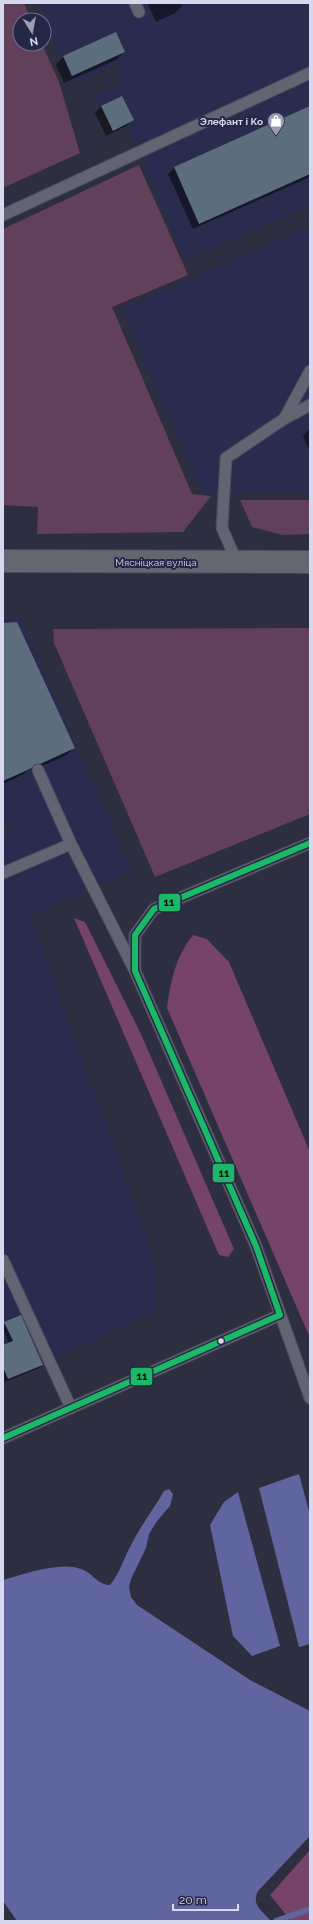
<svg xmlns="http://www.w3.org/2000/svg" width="313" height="1924" viewBox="0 0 313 1924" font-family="Raleway,sans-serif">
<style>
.built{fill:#2a2c4f}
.green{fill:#614059}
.forest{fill:#764369}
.water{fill:#60659f}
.shadow{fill:#0007}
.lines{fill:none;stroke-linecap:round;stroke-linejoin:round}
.stream{stroke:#60659f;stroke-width:6}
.building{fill:#5c6e7b}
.lane-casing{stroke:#494a5a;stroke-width:13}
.secondary-casing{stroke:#494a5a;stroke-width:24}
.lane{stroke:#636471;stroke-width:11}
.secondary{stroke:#656670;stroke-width:22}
.bus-1-casing{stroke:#252747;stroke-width:9}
.bus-1{stroke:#1ab867;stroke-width:6}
.bus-dot{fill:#d6d9ed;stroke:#252747;stroke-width:1.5}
.labels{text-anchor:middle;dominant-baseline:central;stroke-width:4;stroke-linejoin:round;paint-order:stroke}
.poi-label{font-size:10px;font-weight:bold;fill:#d6d9ed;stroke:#252747;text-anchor:end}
.street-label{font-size:10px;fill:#d6d9ed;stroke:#252747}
.line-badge{stroke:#252747;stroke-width:1.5}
.pale-badge-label{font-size:11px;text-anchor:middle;font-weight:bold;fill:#111}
</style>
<rect width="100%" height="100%" fill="#2d2e3f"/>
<path class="built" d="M 39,3 L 310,3 L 310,206 L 185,260 L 126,124 L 113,131 L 94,95 L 120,84 L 116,64 L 71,84 Z
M 310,226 L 310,494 L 202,493 L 121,309 Z
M 20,618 L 132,871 L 30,915 L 158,1267 L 154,1312 L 3,1382 L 3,858 L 25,903 L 3,852 L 3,842 L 9,831 L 3,818 L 3,619 Z"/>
<path class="green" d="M 3,3 L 24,3 L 31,20 L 20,20 L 20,44 L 42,44 L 59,82 L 80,153 L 3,188 Z
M 139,165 L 188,275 L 112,307 L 192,494 L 211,496 L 183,532 L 37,534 L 38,507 L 3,505 L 3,229 Z
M 240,500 L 310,500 L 310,534 L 283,535 L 252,527 Z
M 310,628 L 310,814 L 155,877 L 54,643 L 53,629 Z"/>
<path class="forest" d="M 74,918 L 85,922 L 141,1034 L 234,1249 L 228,1257 L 219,1255 Z
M 193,935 L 207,939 L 229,962 L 310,1152 L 310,1338 L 167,1008 C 171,980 175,958 193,935 Z
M 310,1850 L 310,1921 L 291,1921 L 270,1895 Z"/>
<path class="water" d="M 299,1474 L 310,1515 L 310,1644 L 299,1647 L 259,1488 Z
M 169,1489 L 173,1494 L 170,1506 L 157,1521 L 149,1534 L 146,1548 L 131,1579 L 129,1587 L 131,1597 L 137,1605 L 250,1680 L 310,1711 L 310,1836 L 258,1891 C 251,1906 262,1910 271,1921 L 17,1921 L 3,1901 L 3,1580 C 24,1574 61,1561 81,1569 C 93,1573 96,1584 110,1585 C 120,1573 123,1560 130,1547 C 140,1527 153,1510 164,1491 Z
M 238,1492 L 280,1646 L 252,1656 L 233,1636 L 210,1525 L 224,1502 Z"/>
<path class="shadow" d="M 147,3 L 181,3 L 182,6 L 175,13 L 156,22 Z
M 124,52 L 116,60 L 64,83 L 56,65 L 64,56 Z
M 101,106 L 132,120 L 126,126 L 106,136 L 95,113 Z
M 310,107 L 310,177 L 193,229 L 168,174 L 174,168 Z
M 310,428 L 310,452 L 303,436 Z
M 3,624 L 73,748 L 67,755 L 33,770 L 28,770 L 24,774 L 3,784 Z
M 5,1323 L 42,1365 L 39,1368 L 5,1382 L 3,1377 L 3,1346 L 9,1343 L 3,1329 Z"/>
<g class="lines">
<path class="stream" d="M 276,1921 L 310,1909"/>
</g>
<path class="building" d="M 116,32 L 125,52 L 72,76 L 63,56 Z
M 122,96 L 134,120 L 113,131 L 101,106 Z
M 310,106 L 310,174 L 199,224 L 174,167 Z
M 17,622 L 75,748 L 40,764 L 35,764 L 32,768 L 3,781 L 3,623 Z
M 21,1315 L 43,1365 L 8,1379 L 3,1367 L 3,1345 L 13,1341 L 4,1322 Z"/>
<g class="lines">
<g class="lane-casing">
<path id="lane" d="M 135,3 L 139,12
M 3,215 L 310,73
M 284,419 L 310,371
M 237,562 L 222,528 L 226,458 L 284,419 L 310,405
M 38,770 L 71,844 L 134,969
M 310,843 L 154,909 L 135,935 L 135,971 L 256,1246 L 310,1398
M 3,873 L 71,844
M 3,1260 L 71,1408
M 3,1438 L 280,1315"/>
</g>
<g class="secondary-casing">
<path id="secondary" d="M 3,561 L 310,562"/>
</g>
<use href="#lane" class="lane"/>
<use href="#secondary" class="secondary"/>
<g class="bus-1-casing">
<path id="bus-1" d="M 280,1315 L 256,1246 L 135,971 L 135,935 L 154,909 L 310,843
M 3,1438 L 280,1315"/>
</g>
<use href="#bus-1" class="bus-1"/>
</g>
<defs>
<g id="shop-pin" transform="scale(0.9)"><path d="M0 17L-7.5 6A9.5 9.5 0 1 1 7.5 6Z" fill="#9b9db0" stroke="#252747"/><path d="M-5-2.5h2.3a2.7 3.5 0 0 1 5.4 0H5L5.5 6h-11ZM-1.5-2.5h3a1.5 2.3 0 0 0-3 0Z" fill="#fff"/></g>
</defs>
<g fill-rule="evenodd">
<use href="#shop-pin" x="276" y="121"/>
</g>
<circle class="bus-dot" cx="221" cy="1341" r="3.5"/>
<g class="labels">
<g class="poi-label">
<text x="263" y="121">Элефант і Ко</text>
</g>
<g class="street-label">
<text x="156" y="562">Мясніцкая вуліца</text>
</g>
</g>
<g class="line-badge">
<rect x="158" y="893" width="23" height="19" rx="4" fill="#1ab867"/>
<rect x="212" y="1163" width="23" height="20" rx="4" fill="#1ab867"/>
<rect x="130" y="1367" width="23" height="19" rx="4" fill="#1ab867"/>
</g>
<g class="pale-badge-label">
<text x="169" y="906">11</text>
<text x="224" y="1177">11</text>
<text x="142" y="1380">11</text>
</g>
<rect width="313" height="1924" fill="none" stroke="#d6d9ed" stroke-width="8"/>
<g transform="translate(32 32) rotate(169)"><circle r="19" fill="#252747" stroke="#6c6e89"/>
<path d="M0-3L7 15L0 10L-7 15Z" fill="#9b9db0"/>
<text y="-6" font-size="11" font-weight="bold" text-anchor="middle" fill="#d6d9ed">N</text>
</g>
<path d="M173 1904v6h65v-6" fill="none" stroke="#d6d9ed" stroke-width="2"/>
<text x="179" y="1904" font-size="12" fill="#d6d9ed" stroke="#252747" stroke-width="3" paint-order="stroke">20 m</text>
</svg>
